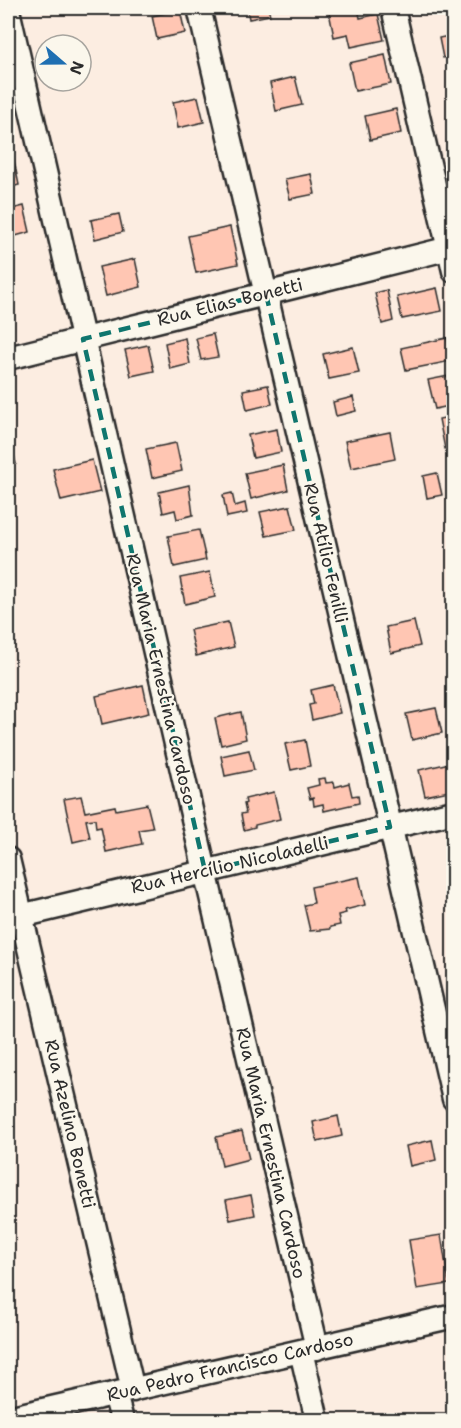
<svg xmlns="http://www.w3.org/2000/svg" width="461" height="1428" viewBox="0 0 461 1428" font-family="'Shantell Sans',sans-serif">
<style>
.building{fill:#ffc6b3;stroke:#2b2b2b;stroke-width:1.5}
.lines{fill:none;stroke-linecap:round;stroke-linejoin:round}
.minor-casing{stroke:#2b2b2b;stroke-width:27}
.minor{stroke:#fbf7ec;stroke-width:22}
.marked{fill:none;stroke:#0f766e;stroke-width:4.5;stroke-dasharray:12 8;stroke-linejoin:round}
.labels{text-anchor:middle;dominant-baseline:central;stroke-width:4.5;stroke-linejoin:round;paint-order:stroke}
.street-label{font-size:18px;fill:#2b2b2b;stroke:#fbf7ec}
</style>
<rect width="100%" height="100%" fill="#fcede1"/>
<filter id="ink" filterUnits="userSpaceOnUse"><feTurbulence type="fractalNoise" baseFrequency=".0167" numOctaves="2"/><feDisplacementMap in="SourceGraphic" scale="12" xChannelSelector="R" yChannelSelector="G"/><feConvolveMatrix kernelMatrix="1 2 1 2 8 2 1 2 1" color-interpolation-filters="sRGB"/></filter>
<g filter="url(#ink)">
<path class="building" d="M 247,8 L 268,8 L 270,15 L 249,19 Z
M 351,8 L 358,8 L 360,18 L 378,14 L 384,40 L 351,47 L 348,34 L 334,37 L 329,12 Z
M 180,10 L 185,33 L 157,39 L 152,16 Z
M 454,35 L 454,56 L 443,58 L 439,38 Z
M 385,55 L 391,84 L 355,91 L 349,63 Z
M 295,77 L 302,105 L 276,111 L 270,83 Z
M 198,97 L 204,122 L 178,128 L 173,102 Z
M 396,109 L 401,133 L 370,140 L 365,116 Z
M 13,156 L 19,185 L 8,188 L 8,158 Z
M 311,174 L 315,194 L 290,199 L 285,179 Z
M 24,206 L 30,232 L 8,238 L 8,210 Z
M 119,214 L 123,232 L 95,239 L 91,220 Z
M 230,227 L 238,264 L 196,273 L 188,236 Z
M 135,259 L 141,287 L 106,296 L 99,267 Z
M 437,288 L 442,311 L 402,319 L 397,297 Z
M 387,290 L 393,321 L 382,324 L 375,293 Z
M 213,334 L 218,357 L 201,360 L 196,338 Z
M 185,338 L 190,364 L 170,369 L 165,343 Z
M 447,338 L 451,361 L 406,370 L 401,348 Z
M 148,345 L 154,371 L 131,376 L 125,350 Z
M 353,347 L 359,373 L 329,379 L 323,354 Z
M 454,375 L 454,405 L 435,409 L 428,380 Z
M 268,385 L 272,404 L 247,410 L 243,390 Z
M 353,397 L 356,411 L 336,416 L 333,402 Z
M 454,416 L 454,448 L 445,449 L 439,419 Z
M 277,429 L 281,452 L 253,458 L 248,435 Z
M 8,432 L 9,432 L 16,464 L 8,466 Z
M 390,432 L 395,459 L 351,468 L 345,441 Z
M 176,443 L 182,471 L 152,478 L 146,449 Z
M 92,460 L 100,492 L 61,501 L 53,469 Z
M 283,465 L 288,490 L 251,499 L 245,473 Z
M 437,473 L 442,495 L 427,498 L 423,476 Z
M 189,485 L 193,515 L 177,519 L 175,510 L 163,513 L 159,492 Z
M 232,493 L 235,506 L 245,503 L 247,513 L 227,517 L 223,495 Z
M 290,506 L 296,530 L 266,536 L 260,512 Z
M 199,530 L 206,560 L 174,567 L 168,536 Z
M 210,572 L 215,597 L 185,604 L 180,578 Z
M 414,621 L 420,646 L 391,653 L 386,627 Z
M 228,622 L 234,647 L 196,656 L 190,630 Z
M 143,685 L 149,713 L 102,724 L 96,696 Z
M 333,685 L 340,713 L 312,720 L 309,705 L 314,704 L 311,690 Z
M 436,708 L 442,733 L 412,740 L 406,714 Z
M 241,712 L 246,739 L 221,745 L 215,718 Z
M 305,740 L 310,766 L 291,770 L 285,744 Z
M 249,750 L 254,770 L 225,776 L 221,756 Z
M 454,762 L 454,790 L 425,796 L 419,770 Z
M 325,778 L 326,783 L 334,782 L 335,787 L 349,783 L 352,796 L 358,795 L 359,803 L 324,811 L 323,804 L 314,806 L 313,798 L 310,799 L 307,788 L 319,785 L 318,779 Z
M 274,792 L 280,819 L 255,825 L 255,827 L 244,830 L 241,814 L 246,813 L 244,804 L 246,803 L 245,799 Z
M 81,796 L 85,812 L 115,806 L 116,810 L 147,804 L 153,828 L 139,830 L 142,844 L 106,852 L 101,827 L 96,828 L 95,819 L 86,820 L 90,838 L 73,842 L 64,799 Z
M 359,877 L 365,905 L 345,910 L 346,913 L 338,915 L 340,925 L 330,927 L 330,929 L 310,931 L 304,905 L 314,903 L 311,887 Z
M 338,1116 L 342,1136 L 317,1142 L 313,1122 Z
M 242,1131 L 249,1159 L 222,1166 L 216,1137 Z
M 432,1140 L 436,1160 L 410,1166 L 406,1146 Z
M 251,1195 L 255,1215 L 230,1220 L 226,1200 Z
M 441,1235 L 449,1284 L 417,1289 L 409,1240 Z"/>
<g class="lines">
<g class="minor-casing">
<path id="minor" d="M 199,8 L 454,1099
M 393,8 L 454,271
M 8,10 L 205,871 L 317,1348
M 8,358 L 454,247
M 8,859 L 133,1390
M 8,919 L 454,812
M 301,1351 L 317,1420
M 115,1394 L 122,1420
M 8,1418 L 454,1316"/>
</g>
<use href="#minor" class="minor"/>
</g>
</g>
<path class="marked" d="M 266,294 L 390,827 L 205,871 L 83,339 Z"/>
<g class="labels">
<g class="street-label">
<text transform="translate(230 302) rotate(-14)">Rua Elias Bonetti</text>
<text transform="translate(326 553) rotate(77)">Rua Atílio Fenilli</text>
<text transform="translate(161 679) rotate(77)">Rua Maria Ernestina Cardoso</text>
<text transform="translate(230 865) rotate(-13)">Rua Hercílio Nicoladelli</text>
<text transform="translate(70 1124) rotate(77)">Rua Azelino Bonetti</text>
<text transform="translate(271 1153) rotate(77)">Rua Maria Ernestina Cardoso</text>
<text transform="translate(230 1367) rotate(-13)">Rua Pedro Francisco Cardoso</text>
</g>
</g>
<rect width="461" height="1428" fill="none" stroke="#fbf7ec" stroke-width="30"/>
<rect x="15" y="15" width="431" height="1398" fill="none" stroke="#2b2b2b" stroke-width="2" filter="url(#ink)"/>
<g transform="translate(63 63) rotate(110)"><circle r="28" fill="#fbf7ec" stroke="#a8a59f" stroke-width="1.5"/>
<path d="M0-4.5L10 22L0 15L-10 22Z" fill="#1f6fb2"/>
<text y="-9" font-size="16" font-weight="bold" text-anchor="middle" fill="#2b2b2b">N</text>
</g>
</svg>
